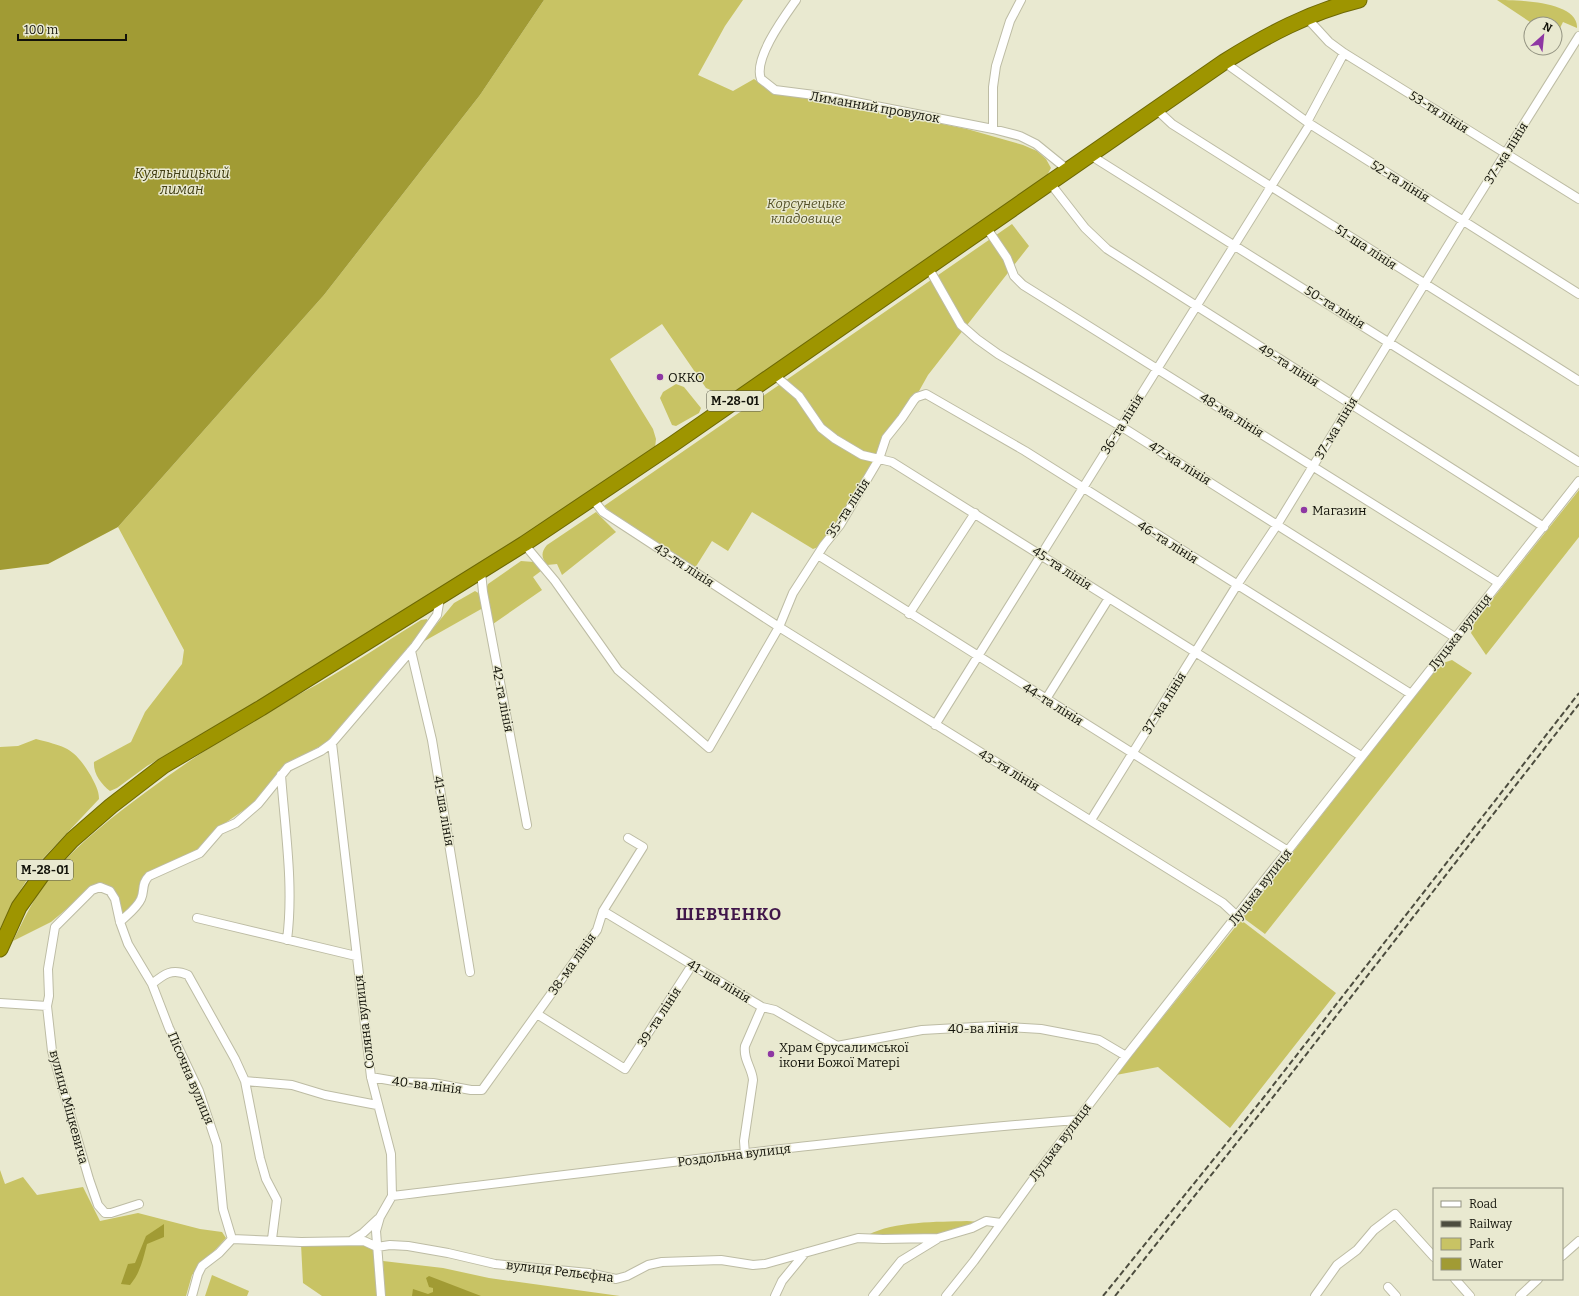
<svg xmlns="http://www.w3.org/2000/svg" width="1579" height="1296" viewBox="0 0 1579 1296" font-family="Bitter,serif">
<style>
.green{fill:#c8c364}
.water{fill:#a19b34}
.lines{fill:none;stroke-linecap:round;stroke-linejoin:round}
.street-casing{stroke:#bdbca4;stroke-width:10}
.highway-casing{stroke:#6d6804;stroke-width:17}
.street{stroke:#fff;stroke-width:8}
.highway{stroke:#9e9500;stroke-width:15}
.rail{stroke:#4d4d3f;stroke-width:2;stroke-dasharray:6 3;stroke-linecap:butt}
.poi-dot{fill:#8e37a3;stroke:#e9e9d0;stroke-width:1.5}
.labels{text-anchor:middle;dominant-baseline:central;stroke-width:3;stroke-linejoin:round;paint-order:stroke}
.shield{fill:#e9e9d0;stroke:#535345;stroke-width:1}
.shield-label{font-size:12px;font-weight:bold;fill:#13130a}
.street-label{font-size:13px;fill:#13130a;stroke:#e9e9d0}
.park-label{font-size:13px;font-style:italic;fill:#524f25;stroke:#e9e9d0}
.poi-label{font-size:13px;fill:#13130a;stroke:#e9e9d0;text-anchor:start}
.water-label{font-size:14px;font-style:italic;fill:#423f15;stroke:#e9e9d0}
.district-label{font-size:17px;font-weight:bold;letter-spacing:1px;fill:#40164a;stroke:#e9e9d0}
</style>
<rect width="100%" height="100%" fill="#e9e9d0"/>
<path class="green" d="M 544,0 L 743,0 L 725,26 L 698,75 L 733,91 L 754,79 L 775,94 L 822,99 L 967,129 L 1023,145 L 1037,151 L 1046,159 L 1051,168 L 1044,181 L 728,398 L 706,388 L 662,324 L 610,359 L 653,429 L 656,439 L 655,448 L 518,542 L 337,654 L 147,766 L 117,788 L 110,791 C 101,784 93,773 94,762 L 131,742 L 145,712 L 182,664 L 184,650 L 118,527 L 324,295 L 480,95 Z
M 1497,0 C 1512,0 1579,0 1577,28 L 1563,22 L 1555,38 L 1555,24 L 1533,24 Z
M 1012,224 L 1029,246 L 928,375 L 914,400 L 824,545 L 813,549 L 752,512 L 728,551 L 712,541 L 695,568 L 615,516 L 604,506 Z
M 676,384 L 684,387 L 701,408 L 699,413 L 676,426 L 672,425 L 660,398 L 663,392 Z
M 1579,490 L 1579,537 L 1486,655 L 1471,633 L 1475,621 Z
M 596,512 L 616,532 L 562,575 L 557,564 L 547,565 C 541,557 541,552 547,545 Z
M 521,561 L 534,562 L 541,571 L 533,577 L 542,590 L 493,624 L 485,592 L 488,584 Z
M 475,591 L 480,594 L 483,608 L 421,643 L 454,603 Z
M 427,619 L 427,625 L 326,743 L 282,767 L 254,803 L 218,828 L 198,851 L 144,875 L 140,884 L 137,902 L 121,917 L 118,897 L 94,886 L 51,922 L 13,941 C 25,917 37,891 55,871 C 82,840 114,816 146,792 C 201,751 258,716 318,684 C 353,664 387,641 421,620 Z
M 1452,660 L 1472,673 L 1265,934 L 1242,917 L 1440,664 Z
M 36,739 C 67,747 74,748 91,776 C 95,784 99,790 99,799 L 35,867 L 13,902 L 0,929 L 0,747 L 18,746 Z
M 1241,920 L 1336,993 L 1230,1128 L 1158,1067 L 1116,1075 Z
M 0,1170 L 5,1184 L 23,1177 L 37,1195 L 83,1187 L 100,1221 L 138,1213 L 200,1229 L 222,1232 L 226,1238 L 192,1275 L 186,1296 L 0,1296 Z
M 967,1221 L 980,1222 L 938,1236 L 868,1235 C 894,1221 938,1222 967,1221 Z
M 363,1243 L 374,1249 L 377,1296 L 322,1296 L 303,1283 L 301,1244 Z
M 383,1261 L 443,1268 L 489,1278 L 620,1296 L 385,1296 Z
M 212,1275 L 249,1291 L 247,1296 L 205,1296 Z"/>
<path class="water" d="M 0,0 L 544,0 L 480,95 L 324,295 L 118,527 L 48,564 L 0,570 Z
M 164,1224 L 164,1237 L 147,1244 C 143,1260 140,1273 130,1285 L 121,1284 L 128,1264 L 135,1263 L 146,1236 Z
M 429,1276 L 481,1296 L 412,1296 L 413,1289 L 428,1294 L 433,1292 L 433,1288 L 429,1287 L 426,1278 Z"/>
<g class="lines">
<g class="street-casing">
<path id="street" d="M 796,0 C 784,17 753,59 761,79 L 775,90 L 830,97 L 993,129 L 1020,136 L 1036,144 L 1068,170
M 1306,17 L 1329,42 L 1344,53 L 1579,199
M 1224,62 L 1310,124 L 1579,294
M 1156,109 L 1172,124 L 1579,381
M 1307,122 L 1344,53
M 993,129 L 993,87 L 996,66 L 1010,21 L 1021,0
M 1090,155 L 1579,462
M 1050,183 L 1085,228 L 1107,249 L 1544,527
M 986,227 L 1007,258 L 1014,276 L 1023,285 L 1499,583
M 928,267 L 961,325 L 977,339 L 998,354 L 1122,427 L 1456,638
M 773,374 L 799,396 L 821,428 L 835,439 L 862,455 L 892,462 L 1361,756
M 592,498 L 603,512 L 779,627 L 1223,903 L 1237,916
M 524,544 L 555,581 L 618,670 L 709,748 L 779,627 L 793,593 L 824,545 L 840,525 L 879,459 L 886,438 L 902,418 L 914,400 L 917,397 L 926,394 L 1025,451 L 1411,694
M 818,555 L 1288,851
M 481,572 L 483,592 L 527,825
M 909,614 L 975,513
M 411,651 L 432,740 L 470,972
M 1046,699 L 1109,598
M 935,725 L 1310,124
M 332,743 L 371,1077 L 391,1154 L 392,1196 L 380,1217 L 376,1231 L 381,1296
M 281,775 C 285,830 294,886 287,940
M 1091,820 L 1237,585 L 1277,525 L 1463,221 L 1579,36
M 603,911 L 762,1007 L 775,1010 L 837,1046 L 922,1030 L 993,1026 L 1041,1029 L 1099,1040 L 1126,1056
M 197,918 L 356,956
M 120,922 C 127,915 137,908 141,899 C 145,890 141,884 149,876 L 200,853 L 220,830 L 236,823 L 258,804 L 288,767 L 321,751 L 332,743 L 415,646 L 437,615 L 440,598
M 152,984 C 164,974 172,968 188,975 L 235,1059 L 245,1081 L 260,1158 L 266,1179 L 277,1200 L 272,1239
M 0,1003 L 47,1006
M 537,1014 L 625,1069 L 692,965
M 371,1077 L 400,1082 L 433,1083 L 471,1090 L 482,1090 L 597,930 L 603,911 L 643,847 L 628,838
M 245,1081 L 292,1085 L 325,1095 L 377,1105
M 745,1154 L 744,1141 L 753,1080 C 752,1068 743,1059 745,1046 L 762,1007
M 392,1196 C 620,1169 847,1138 1076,1120
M 139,1204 L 111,1213 L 105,1213 L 98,1205 L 89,1179 L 52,1051 L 47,1006 L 49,996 L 48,969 L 55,927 L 92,890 L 100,887 L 110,891 L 115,899 L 120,922 L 128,944 L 152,984 L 169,1028 L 199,1091 L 217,1145 L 223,1209 L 232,1239 L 219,1253 L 202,1266 L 198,1274 L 192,1296
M 232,1239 L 301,1242 L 364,1241 L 377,1247 L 390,1245 L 408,1246 L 448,1253 L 495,1264 L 589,1273 L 616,1279 L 627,1276 L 648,1265 L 662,1262 L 721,1260 L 753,1265 L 765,1264 L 858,1238 L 883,1239 L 938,1238 L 972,1228 L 986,1221 L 1001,1223
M 352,1240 L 363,1233 L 378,1219
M 1562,1256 L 1579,1241
M 1455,1279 L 1470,1296
M 1388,1287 L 1396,1296
M 775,1296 L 782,1281 L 805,1253
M 873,1296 L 901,1261 L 937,1239
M 946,1296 L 974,1261 L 1047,1160 L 1126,1056 L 1579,481
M 1315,1296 L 1337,1265 L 1357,1250 L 1374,1230 L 1395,1214 L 1434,1257
M 1520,1296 L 1538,1279"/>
</g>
<g class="highway-casing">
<path id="highway" d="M 0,949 L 19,907 L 49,865 L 72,840 L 111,806 L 163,766 L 261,708 L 524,544 L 673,444 L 1224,62 C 1267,35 1310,12 1359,0"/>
</g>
<use href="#street" class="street"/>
<use href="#highway" class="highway"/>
<path class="rail" d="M 1103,1296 L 1264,1097 L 1579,693
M 1115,1296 L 1270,1101 L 1579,704"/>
</g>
<g class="poi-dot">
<circle cx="660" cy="377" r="4"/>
<circle cx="1304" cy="510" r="4"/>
<circle cx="771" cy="1054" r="4"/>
</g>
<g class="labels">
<g class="shield">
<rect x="707" y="391" width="56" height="20" rx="3"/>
<rect x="17" y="860" width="56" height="20" rx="3"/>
</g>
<g class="shield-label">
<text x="735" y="401">М-28-01</text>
<text x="45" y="870">М-28-01</text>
</g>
<g class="street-label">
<text transform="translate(875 107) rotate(10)">Лиманний провулок</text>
<text transform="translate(1439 112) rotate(32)">53-тя лінія</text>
<text transform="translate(1506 153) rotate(-58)">37-ма лінія</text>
<text transform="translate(1400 181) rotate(32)">52-га лінія</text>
<text transform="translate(1366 247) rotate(33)">51-ша лінія</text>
<text transform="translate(1335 307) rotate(32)">50-та лінія</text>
<text transform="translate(1289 365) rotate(32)">49-та лінія</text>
<text transform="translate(1232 415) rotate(32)">48-ма лінія</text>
<text transform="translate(1122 424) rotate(-58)">36-та лінія</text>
<text transform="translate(1336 428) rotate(-59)">37-ма лінія</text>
<text transform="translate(1180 463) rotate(32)">47-ма лінія</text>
<text transform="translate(848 508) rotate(-57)">35-та лінія</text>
<text transform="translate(1168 542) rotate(32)">46-та лінія</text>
<text transform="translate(684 565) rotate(33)">43-тя лінія</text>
<text transform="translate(1062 568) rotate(33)">45-та лінія</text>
<text transform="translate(1460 632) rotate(-52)">Луцька вулиця</text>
<text transform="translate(503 699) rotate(79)">42-га лінія</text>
<text transform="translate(1164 703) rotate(-58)">37-ма лінія</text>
<text transform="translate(1053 704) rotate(32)">44-та лінія</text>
<text transform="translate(1009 770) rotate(31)">43-тя лінія</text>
<text transform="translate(444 811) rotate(80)">41-ша лінія</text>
<text transform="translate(1260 887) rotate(-52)">Луцька вулиця</text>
<text transform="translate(572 964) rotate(-55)">38-ма лінія</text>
<text transform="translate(719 981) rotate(31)">41-ша лінія</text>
<text transform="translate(659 1017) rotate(-57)">39-та лінія</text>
<text transform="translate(364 1022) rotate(-97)">Соляна вулиця</text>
<text x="983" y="1028">40-ва лінія</text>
<text transform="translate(191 1078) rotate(67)">Пісочна вулиця</text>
<text transform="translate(427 1085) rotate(7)">40-ва лінія</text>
<text transform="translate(69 1107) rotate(75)">вулиця Міцкевича</text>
<text transform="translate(1060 1142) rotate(-53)">Луцька вулиця</text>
<text transform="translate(734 1155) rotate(-7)">Роздольна вулиця</text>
<text transform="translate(560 1271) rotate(7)">вулиця Рельєфна</text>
</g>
<g class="park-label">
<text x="806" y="203">Корсунецьке<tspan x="806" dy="15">кладовище</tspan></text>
</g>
<g class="poi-label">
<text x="668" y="377">ОККО</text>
<text x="1312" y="510">Магазин</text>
<text x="779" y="1047">Храм Єрусалимської<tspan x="779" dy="15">ікони Божої Матері</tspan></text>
</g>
<g class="water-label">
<text x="182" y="173">Куяльницький<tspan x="182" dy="16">лиман</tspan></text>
</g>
<g class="district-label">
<text x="729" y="914">ШЕВЧЕНКО</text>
</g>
</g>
<rect x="1433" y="1188" width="130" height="92" fill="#e9e9d0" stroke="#939381"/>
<rect x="1441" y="1201" width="20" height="6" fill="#ffffff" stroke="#939381"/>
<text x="1469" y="1208" font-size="12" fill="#13130a">Road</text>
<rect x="1441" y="1221" width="20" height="6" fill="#4d4d3f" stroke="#939381"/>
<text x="1469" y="1228" font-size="12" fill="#13130a">Railway</text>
<rect x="1441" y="1238" width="20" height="12" fill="#c8c364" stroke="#939381"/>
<text x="1469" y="1248" font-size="12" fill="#13130a">Park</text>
<rect x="1441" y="1258" width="20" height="12" fill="#a19b34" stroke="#939381"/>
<text x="1469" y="1268" font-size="12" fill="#13130a">Water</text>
<g transform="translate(1543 36) rotate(27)"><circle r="19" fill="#e9e9d0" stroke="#939381"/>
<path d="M0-3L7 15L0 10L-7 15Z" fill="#8e37a3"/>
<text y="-6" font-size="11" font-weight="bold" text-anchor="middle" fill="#13130a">N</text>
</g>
<path d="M18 34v6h108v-6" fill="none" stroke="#13130a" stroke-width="2"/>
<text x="24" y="34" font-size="12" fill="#13130a" stroke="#e9e9d0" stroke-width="3" paint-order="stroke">100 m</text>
</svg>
